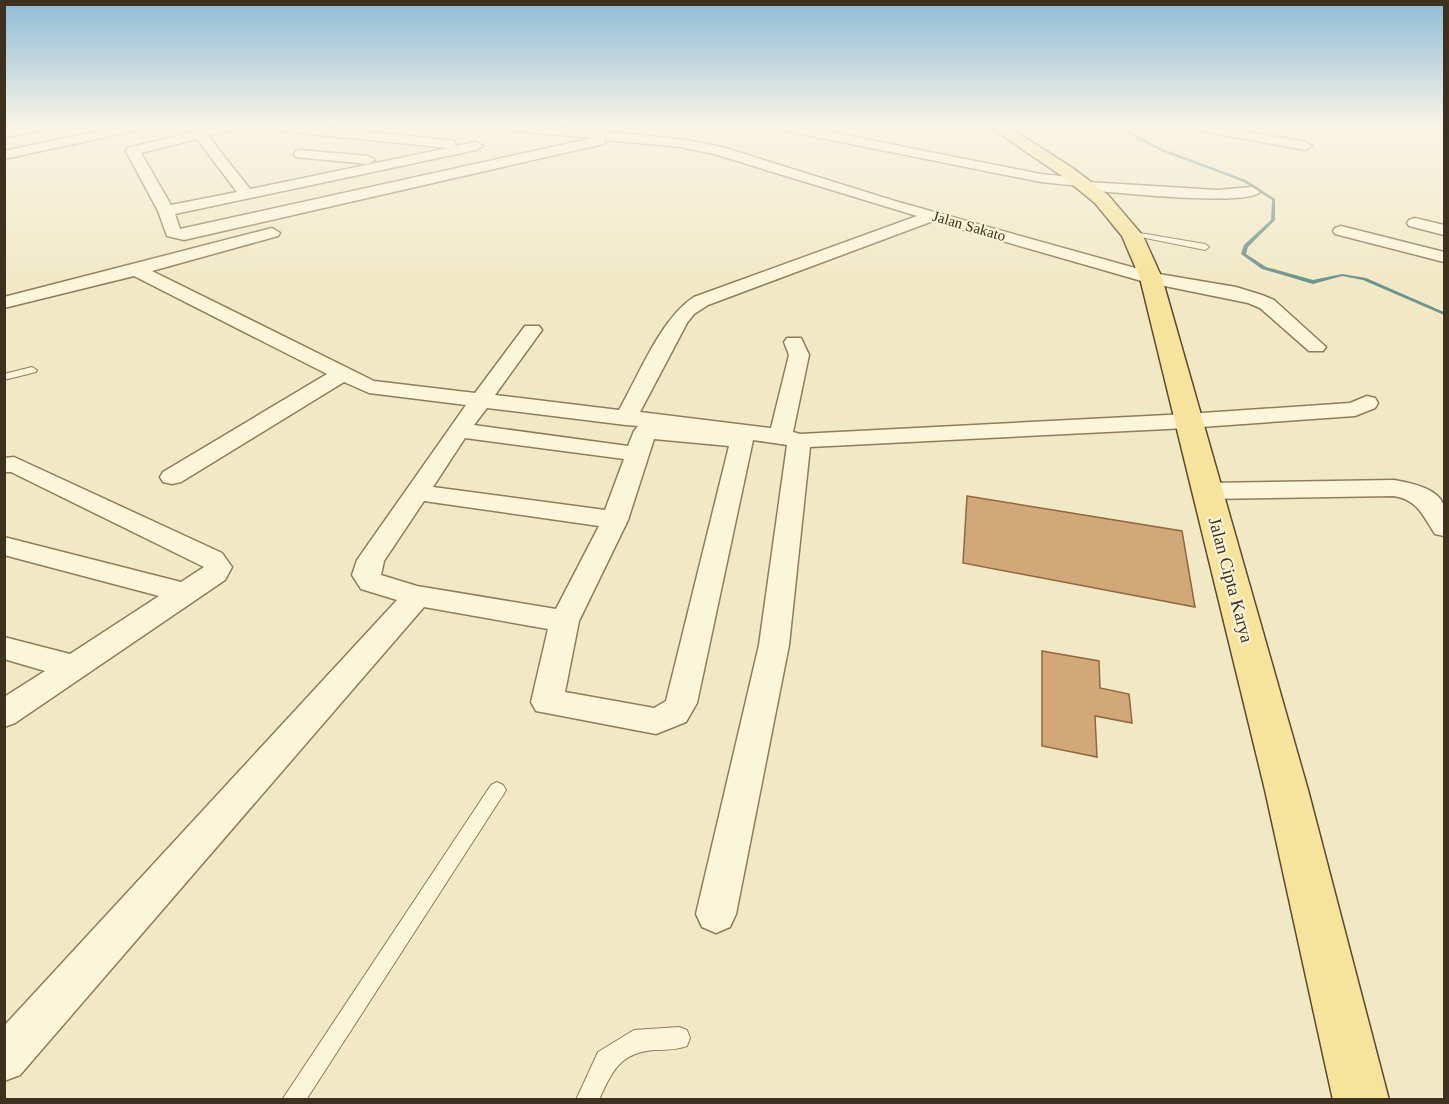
<svg xmlns="http://www.w3.org/2000/svg" width="1449" height="1104" viewBox="0 0 1449 1104" font-family="Georgia,serif">
<style>
.lines{fill:none;stroke-linecap:round;stroke-linejoin:round}
.stream{fill:#6d948f;fill-rule:evenodd}
.building{fill:#d2a879;stroke:#90673e;stroke-width:1.5}
.service-casing{stroke:#8f7c5a;stroke-width:2}
.minor-casing{stroke:#8f7c5a;stroke-width:3}
.primary-casing{stroke:#5c492e;stroke-width:3}
.service{fill:#fbf5da;fill-rule:evenodd}
.minor{fill:#fbf5da;fill-rule:evenodd}
.primary{fill:#f6e49c;fill-rule:evenodd}
.labels{text-anchor:middle;dominant-baseline:central;stroke-width:4.5;stroke-linejoin:round;paint-order:stroke}
.far-street-label{font-size:15px;fill:#3e311f;stroke:#f8f2d6}
.street-label{font-size:18px;fill:#3e311f;stroke:#f8f2d6}
</style>
<rect width="100%" height="100%" fill="#f1e9c6"/>
<g class="lines">
<path class="stream" d="M 1114,126 L 1118,126 L 1163,149 L 1246,180 L 1275,199 L 1275,220 L 1248,247 L 1246,254 L 1266,267 L 1313,280 L 1342,274 L 1366,278 L 1444,312 L 1444,315 L 1363,280 L 1342,276 L 1313,284 L 1262,269 L 1241,254 L 1244,245 L 1271,220 L 1272,200 L 1244,182 L 1161,151 Z"/>
</g>
<path class="building" d="M 967,496 L 1182,531 L 1195,607 L 963,563 Z
M 1042,651 L 1099,661 L 1100,688 L 1129,694 L 1132,723 L 1095,716 L 1097,757 L 1042,746 Z"/>
<g class="lines">
<g class="service-casing">
<path id="service" d="M 1128,231 L 1205,244 L 1209,247 L 1205,250 L 1131,235 L 1127,233 Z
M 32,367 L 37,370 L 36,372 L 4,380 L 4,374 Z
M 497,782 L 503,785 L 506,790 L 503,795 L 306,1100 L 282,1100 L 491,785 Z
M 679,1027 L 687,1030 L 690,1038 L 687,1046 C 676,1050 665,1050 654,1050 C 620,1053 612,1071 599,1100 L 576,1100 L 598,1052 L 634,1030 Z"/>
</g>
<g class="minor-casing">
<path id="minor" d="M 23,126 L 50,126 L 44,130 L 4,137 L 4,129 Z
M 122,126 L 145,126 L 139,130 L 4,159 L 4,151 Z
M 218,126 L 239,126 L 238,129 L 208,136 L 250,189 L 448,148 L 272,130 L 266,126 L 309,126 L 450,140 L 455,141 L 455,146 L 476,142 L 483,146 L 476,150 L 175,214 L 180,229 L 593,138 L 505,130 L 499,126 L 544,126 L 681,139 L 722,147 L 895,201 L 1153,273 L 1236,287 L 1262,295 L 1274,300 L 1326,347 L 1323,351 L 1309,351 L 1260,308 L 1248,303 L 1145,282 L 933,221 L 708,305 L 694,314 L 687,323 L 640,412 L 771,428 L 789,355 L 784,342 L 787,338 L 801,338 L 809,355 L 793,432 L 800,434 L 1187,414 L 1350,403 L 1367,396 L 1375,398 L 1378,403 L 1375,408 L 1355,416 L 1187,428 L 810,447 L 789,645 L 736,914 L 730,927 L 716,933 L 702,927 L 696,914 L 759,645 L 787,445 L 753,440 L 697,703 L 686,722 L 656,734 L 536,711 L 531,702 L 548,629 L 424,607 L 20,1075 L 4,1081 L 4,1026 L 397,600 L 361,589 L 352,575 L 357,560 L 466,405 L 369,393 L 344,382 L 181,482 L 172,484 L 163,482 L 160,477 L 163,472 L 327,374 L 134,276 L 4,308 L 4,297 L 272,228 L 280,233 L 278,236 L 152,271 L 374,381 L 475,393 L 525,326 L 539,326 L 542,330 L 495,395 L 619,410 C 639,375 661,318 694,297 L 917,216 L 714,154 L 681,147 L 605,140 L 604,144 L 599,145 L 184,240 L 167,236 L 158,211 L 126,151 L 128,148 ZM 197,139 L 237,192 L 171,205 L 141,153 ZM 487,408 L 626,425 L 638,426 L 634,431 L 628,446 L 474,425 ZM 465,438 L 624,459 L 605,510 L 433,487 ZM 654,439 L 729,446 L 666,701 L 654,708 L 565,692 L 579,621 L 628,520 ZM 424,501 L 599,526 L 556,609 L 417,586 L 381,575 L 384,561 Z
M 775,126 L 800,126 L 1041,174 L 1081,178 L 1088,182 L 1217,190 L 1252,187 L 1260,192 C 1246,207 1113,192 1087,190 L 1080,186 L 1041,182 L 781,130 Z
M 1191,126 L 1217,126 L 1305,142 L 1312,146 L 1305,150 L 1197,130 Z
M 301,150 L 368,156 L 375,160 L 368,164 L 296,157 L 294,154 L 296,151 Z
M 1415,218 L 1444,225 L 1444,235 L 1409,226 L 1407,223 L 1409,220 Z
M 1341,226 L 1444,252 L 1444,262 L 1335,234 L 1333,231 L 1335,228 Z
M 14,457 L 222,553 L 232,567 L 225,580 L 15,723 L 4,727 L 4,697 L 45,671 L 4,659 L 4,637 L 70,654 L 159,596 L 4,555 L 4,537 L 181,582 L 204,567 L 11,472 L 4,472 L 4,458 Z
M 1394,480 C 1410,483 1440,488 1444,507 C 1447,515 1444,527 1444,536 L 1435,534 C 1423,516 1418,500 1394,496 L 1206,499 L 1197,496 L 1194,491 L 1197,486 L 1206,483 Z"/>
</g>
<g class="primary-casing">
<path id="primary" d="M 988,126 L 1007,126 L 1074,169 L 1108,195 L 1143,236 L 1162,278 L 1308,790 L 1389,1100 L 1333,1100 L 1265,790 L 1140,278 L 1122,236 L 1095,203 L 1062,176 Z"/>
</g>
<use href="#service" class="service"/>
<use href="#minor" class="minor"/>
<use href="#primary" class="primary"/>
</g>
<linearGradient id="sky" x2="0" y2="1"><stop stop-color="#8ebbd8"/><stop offset="0.45" stop-color="#f9f5e5"/><stop offset="1" stop-color="#f9f5e5" stop-opacity="0"/></linearGradient>
<rect width="1449" height="280" fill="url(#sky)"/>
<g class="labels">
<g class="far-street-label">
<text transform="translate(969 226) rotate(16)">Jalan Sakato</text>
</g>
<g class="street-label">
<text transform="translate(1231 580) rotate(75)">Jalan Cipta Karya</text>
</g>
</g>
<rect width="1449" height="1104" fill="none" stroke="#3e311f" stroke-width="12"/>
</svg>
